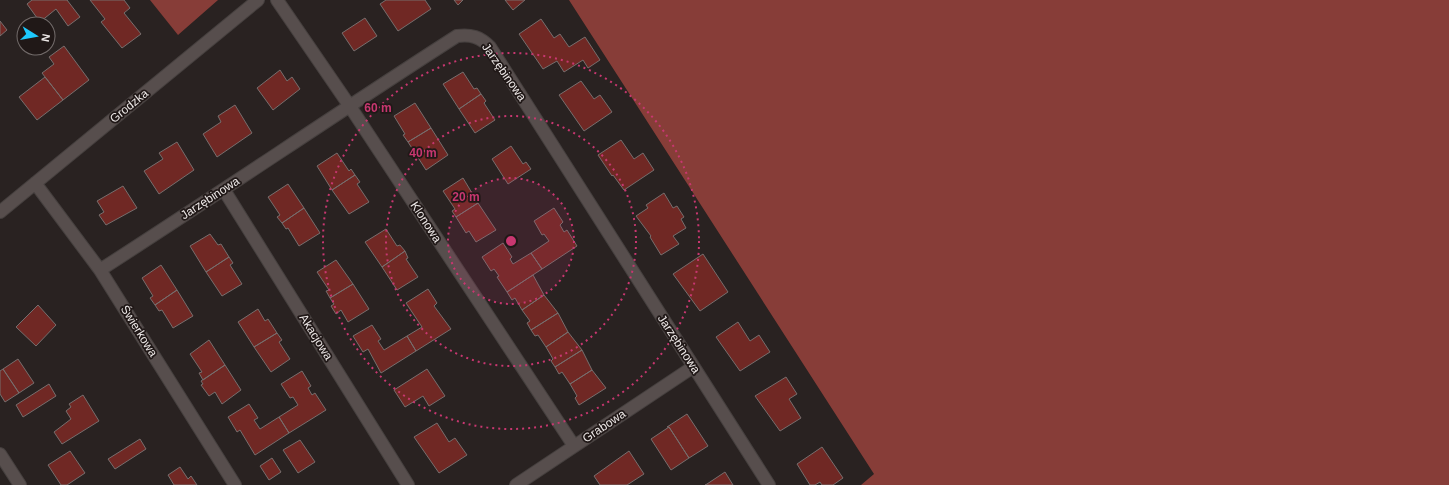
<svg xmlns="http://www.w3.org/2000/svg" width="1449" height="485" viewBox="0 0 1449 485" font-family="Arial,sans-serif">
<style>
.forest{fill:#873d38}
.building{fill:#702824;stroke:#776e6d}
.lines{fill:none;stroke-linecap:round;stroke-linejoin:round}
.minor-casing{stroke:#46403f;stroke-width:14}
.minor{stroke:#574e4d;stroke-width:12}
.ring{fill:none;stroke:#c83770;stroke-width:2;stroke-dasharray:2 4}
.labels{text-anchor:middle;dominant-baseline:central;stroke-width:3.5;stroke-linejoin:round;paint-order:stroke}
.street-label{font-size:12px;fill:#ece7e6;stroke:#201817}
.centre{fill:#c83770;stroke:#201817;stroke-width:2}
.ring-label{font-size:12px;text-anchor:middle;font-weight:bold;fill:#c83770;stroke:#201817;stroke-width:3.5;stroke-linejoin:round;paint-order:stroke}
</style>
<rect width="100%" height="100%" fill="#292221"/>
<path class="forest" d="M 150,0 L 218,0 L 178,35 Z
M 569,0 L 1449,0 L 1449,485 L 861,485 L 874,474 Z"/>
<path class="building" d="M 32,0 L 67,0 L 80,17 L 68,26 L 56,9 L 40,22 L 27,4 Z
M 90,0 L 124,0 L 130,8 L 124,13 L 141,34 L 122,48 L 101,22 L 105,19 Z
M 386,0 L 425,0 L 431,9 L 398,31 L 380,4 Z
M 454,0 L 463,0 L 458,5 Z
M 505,0 L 525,0 L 513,10 Z
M 365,18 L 377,36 L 354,51 L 342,33 Z
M 541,19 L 554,38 L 560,34 L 569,47 L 585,37 L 600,60 L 588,68 L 583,60 L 564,72 L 557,61 L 543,69 L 519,34 Z
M 0,21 L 7,30 L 0,36 Z
M 64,46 L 89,80 L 63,100 L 42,73 L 54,64 L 49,57 Z
M 280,70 L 287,81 L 292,77 L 300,89 L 273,110 L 257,88 Z
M 463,72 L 474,89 L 477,88 L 481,94 L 459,109 L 443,84 Z
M 45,77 L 63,100 L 37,120 L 19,97 Z
M 581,81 L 594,99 L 600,95 L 612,112 L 584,131 L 559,95 Z
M 481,94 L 486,101 L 484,103 L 495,120 L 475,133 L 459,109 Z
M 415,103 L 431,128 L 408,142 L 403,135 L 405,134 L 394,116 Z
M 235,105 L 252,133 L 217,157 L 203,134 L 221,122 L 218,116 Z
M 431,128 L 448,155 L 426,170 L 408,142 Z
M 621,140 L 634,159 L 643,153 L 654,170 L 624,190 L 613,175 L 612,176 L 598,155 Z
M 177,142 L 194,170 L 159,194 L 144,171 L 163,159 L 159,153 Z
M 511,146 L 523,164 L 526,162 L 531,169 L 508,184 L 492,159 Z
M 337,153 L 349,171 L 351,169 L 355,175 L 332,190 L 317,166 Z
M 355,175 L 360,182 L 357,184 L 369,202 L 349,214 L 332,190 Z
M 463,178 L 478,203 L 456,217 L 452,211 L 455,209 L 443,191 Z
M 288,184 L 304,208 L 282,223 L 277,217 L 280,215 L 268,197 Z
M 123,186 L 137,208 L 106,225 L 99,215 L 104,212 L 97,201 Z
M 664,193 L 673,208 L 677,206 L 684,217 L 681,219 L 686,228 L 673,236 L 679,244 L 661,255 L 650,237 L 651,236 L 636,216 L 648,208 L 646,205 Z
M 478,203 L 496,230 L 476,242 L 469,231 L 466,233 L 456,217 Z
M 304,208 L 320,233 L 299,246 L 288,228 L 286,229 L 282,223 Z
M 554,208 L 563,222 L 560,225 L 564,232 L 567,230 L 577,246 L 542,269 L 531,253 L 549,241 L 544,234 L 542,235 L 534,221 Z
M 386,229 L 397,246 L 400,245 L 405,251 L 382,267 L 365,242 Z
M 210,234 L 218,245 L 221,244 L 229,257 L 206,272 L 190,246 Z
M 503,243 L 512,257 L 510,259 L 513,264 L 531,253 L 542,269 L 507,292 L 497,277 L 499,276 L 494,269 L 491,271 L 482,257 Z
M 405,251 L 408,258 L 406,259 L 418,277 L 397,290 L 382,267 Z
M 703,254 L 728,292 L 700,311 L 673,274 Z
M 229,257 L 233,263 L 230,265 L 242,284 L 222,296 L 206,272 Z
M 336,260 L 353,284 L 330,298 L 326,291 L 329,290 L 317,272 Z
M 161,265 L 177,290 L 155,305 L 150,298 L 153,296 L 142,278 Z
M 533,275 L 544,295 L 522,310 L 515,298 L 512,300 L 507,292 Z
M 353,284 L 369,309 L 348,322 L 341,310 L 336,314 L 331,306 L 334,304 L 330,298 Z
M 428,289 L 437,303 L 434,306 L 451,329 L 416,351 L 407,336 L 422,327 L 406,303 Z
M 177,290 L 193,316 L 173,328 L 162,310 L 159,311 L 155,305 Z
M 544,295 L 558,313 L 531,330 L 527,323 L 530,321 L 522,310 Z
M 38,305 L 56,325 L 36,346 L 16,327 Z
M 258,309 L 265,321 L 268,319 L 277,333 L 254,347 L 238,322 Z
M 558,313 L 568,332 L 546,347 L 538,335 L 535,336 L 531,330 Z
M 738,322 L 750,341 L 759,335 L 770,352 L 740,371 L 716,337 Z
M 372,325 L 381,339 L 378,341 L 384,350 L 407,336 L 416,351 L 381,373 L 368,349 L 363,352 L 353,336 Z
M 568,332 L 582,350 L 555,367 L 551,361 L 553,359 L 546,347 Z
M 277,333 L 282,340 L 279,342 L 290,359 L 271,372 L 254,347 Z
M 209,340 L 225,365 L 203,380 L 199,373 L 202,372 L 190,354 Z
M 582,350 L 592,370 L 570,384 L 562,372 L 559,374 L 555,367 Z
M 18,359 L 34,383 L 19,393 L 3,369 Z
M 225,365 L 241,390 L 222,404 L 215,392 L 209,396 L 201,385 L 203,384 L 201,381 Z
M 3,369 L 19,393 L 5,402 L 0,394 L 0,371 Z
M 427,369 L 445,396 L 429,406 L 423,396 L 405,407 L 394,390 Z
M 592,370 L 606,388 L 579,405 L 575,398 L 577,396 L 570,384 Z
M 302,371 L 311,386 L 308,388 L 312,395 L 315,393 L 326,410 L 289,433 L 279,417 L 298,405 L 293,397 L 290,398 L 281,384 Z
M 786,377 L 797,394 L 789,399 L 801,418 L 780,431 L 755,396 Z
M 49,384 L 56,396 L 23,417 L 16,405 Z
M 83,395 L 99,421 L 62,444 L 54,432 L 71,419 L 66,411 L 71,407 L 69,404 Z
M 249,404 L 258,418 L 254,420 L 260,429 L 279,417 L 289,433 L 255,455 L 240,430 L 237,432 L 228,417 Z
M 687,414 L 708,446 L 689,458 L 669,427 L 667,427 Z
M 437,423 L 449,442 L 455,438 L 467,455 L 439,473 L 414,437 Z
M 669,427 L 689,458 L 671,470 L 651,439 Z
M 140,439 L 146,449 L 115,469 L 108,459 Z
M 300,440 L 315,462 L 298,473 L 283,450 Z
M 822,447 L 843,478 L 833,485 L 822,485 L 820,482 L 815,485 L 810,485 L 797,464 Z
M 70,451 L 85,473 L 67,485 L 61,485 L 48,465 Z
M 629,451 L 644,474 L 627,485 L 600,485 L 594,476 Z
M 272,458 L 281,472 L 269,480 L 260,466 Z
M 180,467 L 188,479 L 191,476 L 197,485 L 174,485 L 168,475 Z
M 725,472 L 733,485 L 705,485 L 707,484 Z"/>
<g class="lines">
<g class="minor-casing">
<path id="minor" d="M 277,0 L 349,105 L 574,446
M 35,183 L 100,270 L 235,485
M 224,190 L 408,485
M 0,212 L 258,0
M 100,270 C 220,193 337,113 457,36 C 471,34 480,37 490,47 L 769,485
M 0,454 L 20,485
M 516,485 L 693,367"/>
</g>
<use href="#minor" class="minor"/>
</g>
<circle cx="511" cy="241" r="63" fill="#c83770" fill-opacity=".12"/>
<g class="ring">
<circle cx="511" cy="241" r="63"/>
<circle cx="511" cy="241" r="125"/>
<circle cx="511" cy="241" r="188"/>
</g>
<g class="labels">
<g class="street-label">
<text transform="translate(504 72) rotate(55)">Jarzębinowa</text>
<text transform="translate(129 106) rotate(-39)">Grodzka</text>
<text transform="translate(210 198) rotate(-33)">Jarzębinowa</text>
<text transform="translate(426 222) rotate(57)">Klonowa</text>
<text transform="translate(139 331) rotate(58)">Świerkowa</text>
<text transform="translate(316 337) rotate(58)">Akacjowa</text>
<text transform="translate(679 344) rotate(57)">Jarzębinowa</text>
<text transform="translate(604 426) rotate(-34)">Grabowa</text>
</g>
</g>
<circle cx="511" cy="241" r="6" class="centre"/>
<g class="ring-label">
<text x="378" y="112">60 m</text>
<text x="423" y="157">40 m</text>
<text x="466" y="201">20 m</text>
</g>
<g transform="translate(36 36) rotate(101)"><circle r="19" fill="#201817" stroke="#726b6a"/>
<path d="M0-3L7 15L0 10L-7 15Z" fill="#1dc9fd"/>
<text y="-6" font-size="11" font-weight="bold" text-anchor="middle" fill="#ece7e6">N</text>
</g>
</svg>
